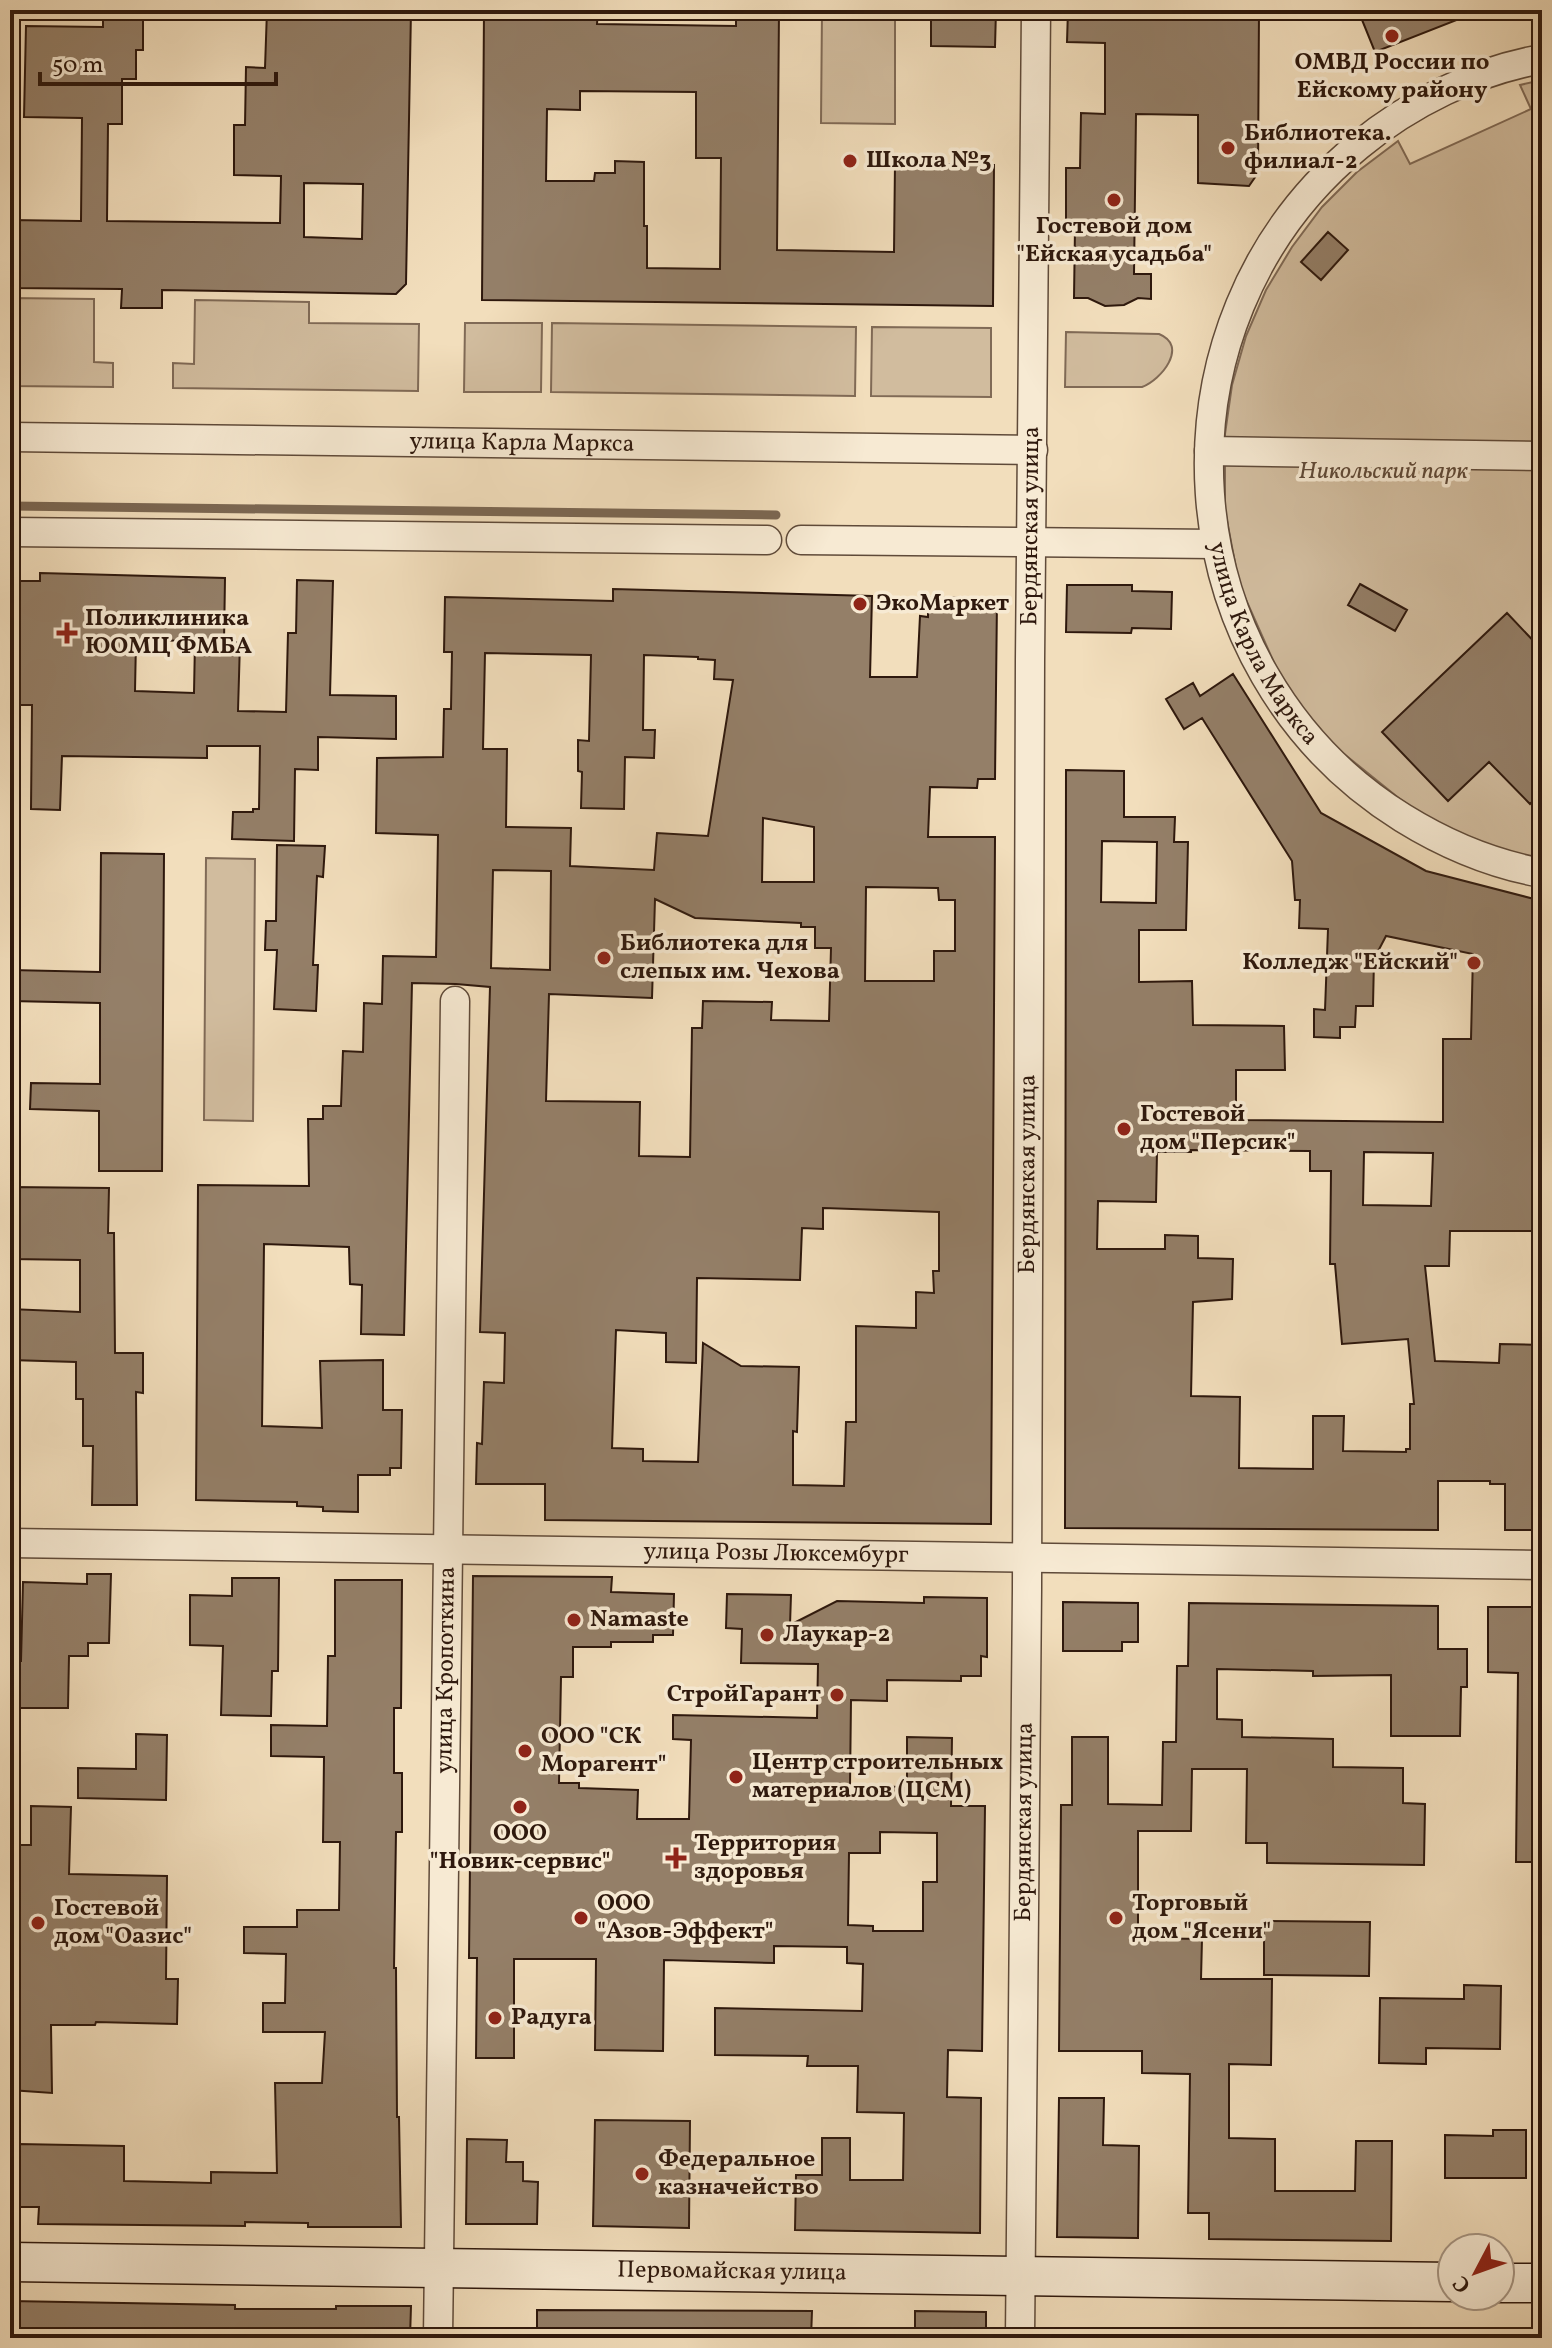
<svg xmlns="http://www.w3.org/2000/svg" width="1552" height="2348" viewBox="0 0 1552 2348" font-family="Vollkorn,serif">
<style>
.green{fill:#d1bc9e;stroke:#806a56;stroke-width:2}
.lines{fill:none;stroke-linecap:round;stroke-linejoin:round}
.stream{stroke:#7b6752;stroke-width:9}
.building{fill:#947f68;stroke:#2e180d;stroke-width:2;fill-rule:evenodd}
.street-casing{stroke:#5f4a39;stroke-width:31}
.secondary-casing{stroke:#2e180d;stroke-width:41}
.street{stroke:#f7ead3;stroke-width:28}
.secondary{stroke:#f7ead3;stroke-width:38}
.poi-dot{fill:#8f2418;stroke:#f7ead3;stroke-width:3}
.labels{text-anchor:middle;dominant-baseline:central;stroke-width:7;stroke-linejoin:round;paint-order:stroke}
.poi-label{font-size:24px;font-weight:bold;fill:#2e180d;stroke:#f7ead3;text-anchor:start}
.street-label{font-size:24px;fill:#2e180d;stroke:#f7ead3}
.park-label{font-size:24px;font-style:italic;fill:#5f4938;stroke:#f7ead3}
</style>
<rect width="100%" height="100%" fill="#f2debc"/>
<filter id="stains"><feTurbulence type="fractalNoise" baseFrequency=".0025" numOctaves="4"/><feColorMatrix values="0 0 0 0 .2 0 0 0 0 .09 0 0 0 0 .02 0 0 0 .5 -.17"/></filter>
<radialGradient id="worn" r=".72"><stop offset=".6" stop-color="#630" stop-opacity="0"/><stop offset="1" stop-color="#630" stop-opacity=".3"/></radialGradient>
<path class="green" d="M 822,10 L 895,10 L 895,124 L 821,123 Z
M 1542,80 L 1542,863 L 1513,856 L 1421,816 L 1323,737 L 1280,676 L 1239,584 L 1225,510 L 1225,434 L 1232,385 L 1246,336 L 1266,290 L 1292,247 L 1322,207 L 1357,172 L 1398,141 L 1410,164 L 1531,109 L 1520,85 Z
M 10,298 L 94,299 L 94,362 L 113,363 L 113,387 L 10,386 Z
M 195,300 L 309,302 L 309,323 L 419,324 L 418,391 L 173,388 L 173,363 L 194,364 Z
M 465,323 L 542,323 L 541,392 L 464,392 Z
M 552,323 L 856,327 L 855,396 L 551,392 Z
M 872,327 L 991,328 L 991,397 L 871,396 Z
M 1066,332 L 1159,334 C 1189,346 1161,380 1142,387 L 1065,387 Z
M 206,858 L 255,859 L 253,1121 L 204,1120 Z"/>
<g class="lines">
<path class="stream" d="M 10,506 L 776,515"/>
</g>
<path class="building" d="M 103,10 L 143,10 L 143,50 L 136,50 L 136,79 L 122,79 L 122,124 L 108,124 L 107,221 L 280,223 L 281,176 L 234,175 L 234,125 L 245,125 L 246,67 L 265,68 L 267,10 L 291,10 L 291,18 L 341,19 L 342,10 L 411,10 L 406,284 L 396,294 L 162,290 L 162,308 L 121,308 L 122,289 L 10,288 L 10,220 L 81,221 L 82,118 L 24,117 L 26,26 L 103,27 ZM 304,183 L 363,184 L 362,239 L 304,237 Z
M 484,10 L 598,10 L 597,24 L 736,26 L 736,10 L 779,10 L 777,250 L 894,252 L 895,163 L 994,165 L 993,306 L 482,300 ZM 580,91 L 696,92 L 696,158 L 721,158 L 720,269 L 647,268 L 647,226 L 644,226 L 644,162 L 615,161 L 615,173 L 595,173 L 594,181 L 546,181 L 547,109 L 580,110 Z
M 931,10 L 996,10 L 995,47 L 931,46 Z
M 1068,10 L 1259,10 L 1258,173 L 1249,186 L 1198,183 L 1198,115 L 1136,114 L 1134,274 L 1151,274 L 1151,299 L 1138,298 L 1124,305 L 1105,306 L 1088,298 L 1074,298 L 1075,228 L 1066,228 L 1066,168 L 1080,168 L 1081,113 L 1105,114 L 1105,43 L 1067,42 Z
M 1358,10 L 1476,10 L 1477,12 L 1375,52 Z
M 1328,232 L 1348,250 L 1321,280 L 1301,262 Z
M 40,573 L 225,578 L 224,642 L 240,642 L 238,711 L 286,712 L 288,633 L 296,633 L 297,580 L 333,581 L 330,695 L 396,696 L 396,739 L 318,737 L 318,770 L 295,769 L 294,841 L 232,839 L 233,812 L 253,812 L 253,809 L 259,809 L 260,746 L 207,746 L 207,758 L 62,756 L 60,810 L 31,809 L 32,705 L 10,705 L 10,581 L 40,581 ZM 136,640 L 195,641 L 194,693 L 135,691 Z
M 1360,584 L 1407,610 L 1395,631 L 1348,605 Z
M 1067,585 L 1132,585 L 1132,591 L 1172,592 L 1171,629 L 1132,628 L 1131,633 L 1066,632 Z
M 613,589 L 872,596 L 870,677 L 917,677 L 920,616 L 928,617 L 928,597 L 997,599 L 995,779 L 978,779 L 977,788 L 930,787 L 928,837 L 995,837 L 991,1524 L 545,1520 L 545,1484 L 476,1484 L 477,1443 L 482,1444 L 484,1382 L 504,1383 L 505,1333 L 480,1332 L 490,987 L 456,984 L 412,983 L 404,1335 L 361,1334 L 362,1285 L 350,1284 L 349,1247 L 264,1244 L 262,1426 L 322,1428 L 320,1361 L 383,1360 L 383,1410 L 402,1410 L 401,1468 L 390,1468 L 390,1475 L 358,1475 L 358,1512 L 323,1511 L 323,1507 L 297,1506 L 297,1502 L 196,1500 L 198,1185 L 309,1186 L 308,1119 L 323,1119 L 323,1106 L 341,1106 L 343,1051 L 363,1052 L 364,1003 L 382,1004 L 383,956 L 436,957 L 438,835 L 376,833 L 377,758 L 443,757 L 444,709 L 451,709 L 452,652 L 444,652 L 445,597 L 613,601 ZM 485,653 L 591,655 L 589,741 L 578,740 L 578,771 L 582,772 L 581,808 L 624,809 L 625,757 L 654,758 L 655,730 L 643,730 L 644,655 L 698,657 L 698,659 L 715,660 L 714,679 L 733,680 L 708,836 L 657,833 L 654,870 L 570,866 L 571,828 L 506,827 L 507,749 L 483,749 ZM 763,818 L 814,827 L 814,882 L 762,882 ZM 493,870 L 551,871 L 550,970 L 491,968 ZM 866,887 L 938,888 L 939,900 L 955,900 L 955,951 L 934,951 L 934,981 L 865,981 ZM 655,899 L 695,918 L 801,923 L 801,927 L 815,927 L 815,948 L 831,948 L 829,1021 L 771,1020 L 772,1002 L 703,1001 L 702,1028 L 692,1028 L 690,1157 L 639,1156 L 640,1102 L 546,1101 L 549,994 L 652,998 ZM 823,1208 L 939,1212 L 939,1271 L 933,1271 L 934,1293 L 916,1292 L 916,1328 L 856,1326 L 856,1422 L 846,1422 L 844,1486 L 793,1485 L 793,1431 L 797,1432 L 799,1367 L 741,1366 L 703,1343 L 698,1462 L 643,1461 L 643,1449 L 612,1448 L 616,1330 L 666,1333 L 666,1362 L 696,1363 L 697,1278 L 800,1280 L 802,1228 L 823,1229 Z
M 1507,613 L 1542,650 L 1542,792 L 1530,804 L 1489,762 L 1448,801 L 1382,732 Z
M 1233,674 L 1321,813 L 1426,871 L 1542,901 L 1542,1219 L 1533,1219 L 1533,1231 L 1450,1231 L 1449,1266 L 1425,1266 L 1435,1361 L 1499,1363 L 1500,1344 L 1542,1345 L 1542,1530 L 1505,1530 L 1505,1484 L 1490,1484 L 1490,1481 L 1438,1481 L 1438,1530 L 1065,1528 L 1066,770 L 1124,771 L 1124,817 L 1175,817 L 1174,842 L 1188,842 L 1186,930 L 1139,930 L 1139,982 L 1192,981 L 1193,1025 L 1284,1026 L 1285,1070 L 1236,1070 L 1236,1120 L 1443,1122 L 1443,1039 L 1471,1039 L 1473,954 L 1386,936 L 1374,959 L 1373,1006 L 1356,1006 L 1355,1027 L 1340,1027 L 1340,1038 L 1314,1037 L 1314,1009 L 1325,1010 L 1328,929 L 1299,928 L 1300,900 L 1295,900 L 1292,861 L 1202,718 L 1184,729 L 1166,699 L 1193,683 L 1200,696 ZM 1102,841 L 1157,842 L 1156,903 L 1101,902 ZM 1191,1150 L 1310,1151 L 1310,1171 L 1331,1171 L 1330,1264 L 1335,1264 L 1342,1344 L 1408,1339 L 1414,1404 L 1410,1404 L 1410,1449 L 1406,1449 L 1406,1452 L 1343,1451 L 1344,1416 L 1313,1416 L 1313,1469 L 1239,1468 L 1240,1397 L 1191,1396 L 1193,1302 L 1232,1299 L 1233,1259 L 1198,1258 L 1198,1236 L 1165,1235 L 1165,1249 L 1097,1249 L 1098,1201 L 1156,1202 L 1157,1152 L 1191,1152 ZM 1364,1152 L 1433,1153 L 1431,1206 L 1363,1205 Z
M 277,845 L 325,846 L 323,877 L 317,876 L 313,965 L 318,965 L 316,1011 L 274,1009 L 277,950 L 265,950 L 266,921 L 276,921 Z
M 101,853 L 164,854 L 162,1171 L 99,1171 L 99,1111 L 30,1109 L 31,1083 L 100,1084 L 100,1003 L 11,1001 L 11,970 L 100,972 Z
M 10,1187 L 109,1188 L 108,1233 L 114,1233 L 115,1353 L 143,1353 L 143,1393 L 136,1392 L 137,1505 L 92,1505 L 93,1446 L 83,1446 L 83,1399 L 76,1399 L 76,1362 L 10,1360 L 10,1309 L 80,1312 L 80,1260 L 10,1259 Z
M 87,1574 L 111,1574 L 109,1643 L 88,1643 L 88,1656 L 69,1656 L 68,1708 L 10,1708 L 10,1661 L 21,1661 L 23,1582 L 87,1584 Z
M 473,1576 L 612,1577 L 611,1592 L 674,1594 L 673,1635 L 653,1635 L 653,1642 L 611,1642 L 611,1647 L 573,1647 L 573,1677 L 561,1677 L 559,1783 L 579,1783 L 579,1788 L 638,1790 L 637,1819 L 689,1819 L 691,1740 L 673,1739 L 673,1715 L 817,1718 L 818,1664 L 741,1663 L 742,1629 L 726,1628 L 727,1594 L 791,1595 L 790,1625 L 837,1601 L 924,1603 L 924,1597 L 987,1598 L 987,1657 L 981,1656 L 981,1676 L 961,1676 L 961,1681 L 887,1680 L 887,1701 L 851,1700 L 850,1786 L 907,1787 L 907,1737 L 952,1738 L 951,1806 L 985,1806 L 982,2051 L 948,2050 L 947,2097 L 981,2098 L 980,2233 L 795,2230 L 796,2175 L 822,2175 L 822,2138 L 850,2138 L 850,2180 L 903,2180 L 904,2113 L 857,2112 L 858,2066 L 807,2066 L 808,2056 L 715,2055 L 715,2008 L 862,2011 L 863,1964 L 847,1963 L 847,1947 L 774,1946 L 774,1963 L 664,1960 L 663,2051 L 595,2050 L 596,1959 L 514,1959 L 514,2058 L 476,2058 L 477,1958 L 469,1958 ZM 880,1832 L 937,1833 L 937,1882 L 923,1882 L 923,1931 L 873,1931 L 873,1926 L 848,1925 L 849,1853 L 880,1853 Z
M 232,1578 L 279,1578 L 278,1671 L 272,1671 L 271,1716 L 221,1715 L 223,1646 L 190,1645 L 190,1595 L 232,1596 Z
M 335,1580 L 402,1580 L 401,1708 L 394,1708 L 394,1773 L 402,1773 L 402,1832 L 396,1832 L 394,1968 L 396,1968 L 397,2117 L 399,2117 L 401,2227 L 308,2227 L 308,2223 L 245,2222 L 245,2226 L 38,2224 L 39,2207 L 19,2207 L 19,2144 L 124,2146 L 124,2181 L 211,2183 L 211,2172 L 277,2173 L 275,2083 L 322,2083 L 325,2032 L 263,2032 L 263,2003 L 285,2003 L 286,1954 L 244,1953 L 244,1927 L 297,1927 L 297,1910 L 339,1910 L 340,1842 L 323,1842 L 324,1757 L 271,1756 L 271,1725 L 327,1726 L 328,1656 L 335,1656 Z
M 1063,1602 L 1138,1603 L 1138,1642 L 1122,1642 L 1122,1651 L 1063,1651 Z
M 1189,1603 L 1438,1606 L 1438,1649 L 1467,1649 L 1467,1687 L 1461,1687 L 1460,1736 L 1391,1736 L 1391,1675 L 1313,1676 L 1313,1671 L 1217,1669 L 1217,1719 L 1242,1720 L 1242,1737 L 1333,1739 L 1333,1767 L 1403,1768 L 1403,1803 L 1425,1804 L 1424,1865 L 1267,1863 L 1267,1843 L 1246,1843 L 1247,1769 L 1192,1769 L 1191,1831 L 1138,1831 L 1138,1938 L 1202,1939 L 1201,1979 L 1272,1979 L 1271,2065 L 1229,2064 L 1229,2138 L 1275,2139 L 1275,2191 L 1355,2191 L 1356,2141 L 1392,2141 L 1391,2241 L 1209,2239 L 1209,2213 L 1188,2213 L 1190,2074 L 1142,2073 L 1142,2051 L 1059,2051 L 1061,1805 L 1072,1805 L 1072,1737 L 1108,1737 L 1108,1804 L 1162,1805 L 1163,1742 L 1176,1742 L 1177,1666 L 1188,1666 Z
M 1488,1607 L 1542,1607 L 1542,1862 L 1516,1862 L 1518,1673 L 1488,1672 Z
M 136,1734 L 167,1735 L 166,1800 L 78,1798 L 78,1768 L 136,1769 Z
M 31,1806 L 71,1807 L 69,1874 L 167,1876 L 166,1979 L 178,1979 L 177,2024 L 96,2022 L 95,2025 L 51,2025 L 52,2093 L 10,2090 L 10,1845 L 31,1845 Z
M 1264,1921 L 1370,1922 L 1369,1976 L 1264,1975 Z
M 1464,1985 L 1501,1986 L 1500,2049 L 1426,2048 L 1426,2064 L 1379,2063 L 1380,1998 L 1464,1999 Z
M 1059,2098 L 1104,2098 L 1103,2145 L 1139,2146 L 1138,2238 L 1057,2237 Z
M 595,2120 L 690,2121 L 689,2228 L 593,2226 Z
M 1493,2130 L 1526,2130 L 1526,2178 L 1445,2178 L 1445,2135 L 1493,2136 Z
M 467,2139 L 507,2140 L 506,2162 L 523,2162 L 523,2181 L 538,2182 L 537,2224 L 466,2224 Z
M 10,2301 L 235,2305 L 235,2309 L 336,2309 L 336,2306 L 411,2306 L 410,2338 L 10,2338 Z
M 537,2310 L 812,2311 L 811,2338 L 537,2338 Z
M 915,2311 L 986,2312 L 986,2338 L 915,2338 Z"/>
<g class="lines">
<g class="street-casing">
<g id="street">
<path id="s1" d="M 1542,59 C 1475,71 1410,103 1358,146 C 1141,324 1165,670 1403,818 C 1445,844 1492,864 1542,873"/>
<path id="s2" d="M 10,437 L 1033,450"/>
<path d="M 1209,451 L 1542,456"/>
<path d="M 10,532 L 767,540"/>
<path d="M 801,540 L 1215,544"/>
<path id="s3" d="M 10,1543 L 1542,1565"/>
<path id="s4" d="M 438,2338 L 455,1001"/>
<path id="s5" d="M 1020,2338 L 1027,1589 L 1030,660 L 1036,10"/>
</g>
</g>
<g class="secondary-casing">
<g id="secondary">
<path id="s6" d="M 10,2262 L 1452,2282"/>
<path d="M 1500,2283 L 1542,2283"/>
</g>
</g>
<use href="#street" class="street"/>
<use href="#secondary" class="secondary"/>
</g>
<g class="poi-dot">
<circle cx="1392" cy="36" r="8"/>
<circle cx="1228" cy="148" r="8"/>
<circle cx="850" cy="161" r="8"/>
<circle cx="1114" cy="200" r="8"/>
<circle cx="860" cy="604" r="8"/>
<path d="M63 621h8v8h8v8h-8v8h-8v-8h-8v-8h8z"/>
<circle cx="604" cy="958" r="8"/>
<circle cx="1474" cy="963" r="8"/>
<circle cx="1124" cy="1129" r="8"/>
<circle cx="574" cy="1620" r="8"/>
<circle cx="767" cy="1635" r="8"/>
<circle cx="837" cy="1695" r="8"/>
<circle cx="525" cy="1751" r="8"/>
<circle cx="736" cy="1777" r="8"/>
<circle cx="520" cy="1807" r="8"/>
<path d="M672 1846h8v8h8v8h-8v8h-8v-8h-8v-8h8z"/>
<circle cx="581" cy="1918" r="8"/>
<circle cx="1116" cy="1918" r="8"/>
<circle cx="38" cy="1923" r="8"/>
<circle cx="495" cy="2018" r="8"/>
<circle cx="642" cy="2174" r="8"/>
</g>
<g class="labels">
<g class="poi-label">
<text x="1392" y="63" text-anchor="middle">ОМВД России по<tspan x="1392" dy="28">Ейскому району</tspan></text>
<text x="1244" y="134">Библиотека.<tspan x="1244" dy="28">филиал-2</tspan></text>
<text x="866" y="161">Школа №3</text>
<text x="1114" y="227" text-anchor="middle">Гостевой дом<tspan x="1114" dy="28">"Ейская усадьба"</tspan></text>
<text x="876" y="604">ЭкоМаркет</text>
<text x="85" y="619">Поликлиника<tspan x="85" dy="28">ЮОМЦ ФМБА</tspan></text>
<text x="620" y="944">Библиотека для<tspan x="620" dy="28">слепых им. Чехова</tspan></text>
<text x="1458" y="963" text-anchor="end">Колледж "Ейский"</text>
<text x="1140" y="1115">Гостевой<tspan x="1140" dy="28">дом "Персик"</tspan></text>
<text x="590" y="1620">Namaste</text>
<text x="783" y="1635">Лаукар-2</text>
<text x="821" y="1695" text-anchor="end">СтройГарант</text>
<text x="541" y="1737">ООО "СК<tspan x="541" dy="28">Морагент"</tspan></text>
<text x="752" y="1763">Центр строительных<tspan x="752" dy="28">материалов (ЦСМ)</tspan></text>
<text x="520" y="1834" text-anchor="middle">ООО<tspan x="520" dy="28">"Новик-сервис"</tspan></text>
<text x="694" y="1844">Территория<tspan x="694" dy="28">здоровья</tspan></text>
<text x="597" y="1904">ООО<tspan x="597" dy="28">"Азов-Эффект"</tspan></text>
<text x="1132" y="1904">Торговый<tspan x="1132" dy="28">дом "Ясени"</tspan></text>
<text x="54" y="1909">Гостевой<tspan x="54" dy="28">дом "Оазис"</tspan></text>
<text x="511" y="2018">Радуга</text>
<text x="658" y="2160">Федеральное<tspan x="658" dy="28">казначейство</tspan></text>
</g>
<g class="street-label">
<text stroke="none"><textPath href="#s2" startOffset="512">улица Карла Маркса</textPath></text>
<text stroke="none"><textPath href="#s5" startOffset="1812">Бердянская улица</textPath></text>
<text stroke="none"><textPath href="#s1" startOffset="760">улица Карла Маркса</textPath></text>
<text stroke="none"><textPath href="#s5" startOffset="1164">Бердянская улица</textPath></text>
<text stroke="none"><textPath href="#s3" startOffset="766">улица Розы Люксембург</textPath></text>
<text stroke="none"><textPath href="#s4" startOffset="668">улица Кропоткина</textPath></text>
<text stroke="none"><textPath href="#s5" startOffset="516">Бердянская улица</textPath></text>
<text stroke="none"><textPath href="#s6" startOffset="722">Первомайская улица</textPath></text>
</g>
<g class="park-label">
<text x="1383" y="472">Никольский парк</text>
</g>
</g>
<rect width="1552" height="2348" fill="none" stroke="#f2debc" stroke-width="40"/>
<rect x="12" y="12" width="1528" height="2324" fill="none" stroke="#2e180d" stroke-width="4"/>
<rect x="20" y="20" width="1512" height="2308" fill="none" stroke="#2e180d" stroke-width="2"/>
<g transform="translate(1476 2272) rotate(229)"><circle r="38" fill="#f7ead3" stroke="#a79684" stroke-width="2"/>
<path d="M0-6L14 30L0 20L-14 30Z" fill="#8f2418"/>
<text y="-12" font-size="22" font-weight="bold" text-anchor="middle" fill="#2e180d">С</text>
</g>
<path d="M40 72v12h236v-12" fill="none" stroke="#2e180d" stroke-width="4"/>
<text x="52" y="72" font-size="24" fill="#2e180d" stroke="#f7ead3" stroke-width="6" paint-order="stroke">50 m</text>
<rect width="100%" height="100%" filter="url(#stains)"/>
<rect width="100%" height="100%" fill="url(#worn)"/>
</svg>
